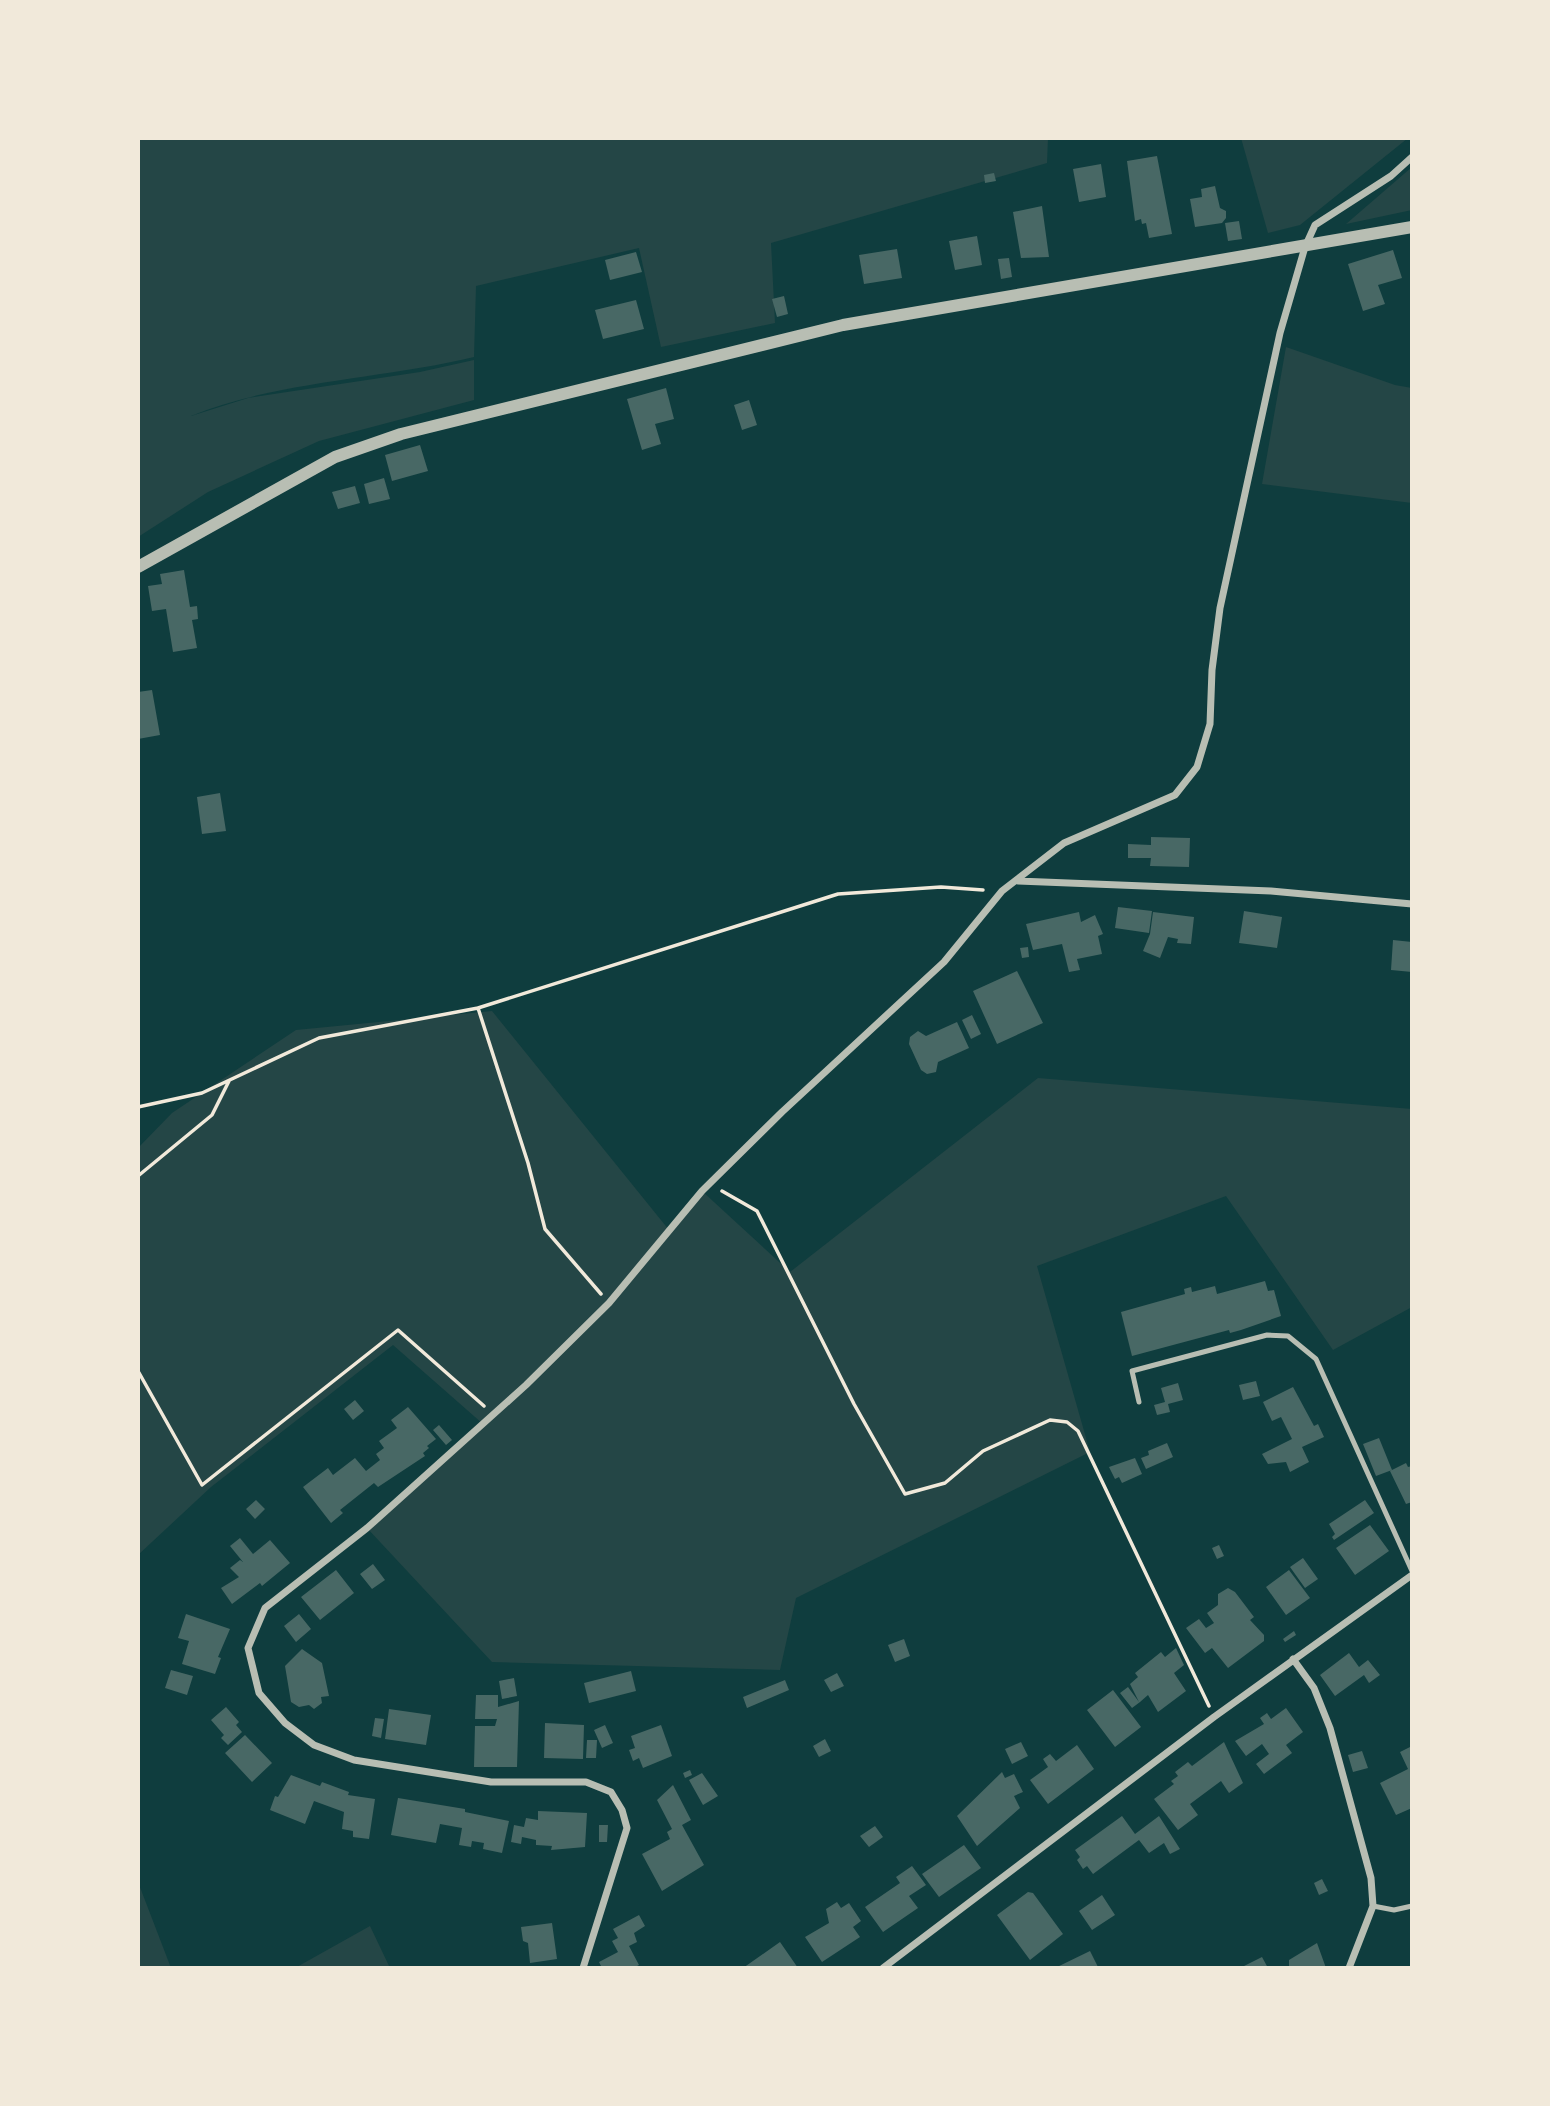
<svg xmlns="http://www.w3.org/2000/svg" width="1550" height="2106" viewBox="0 0 1550 2106" font-family="Figtree,sans-serif">
<style>
.green{fill:#244646}
.building{fill:#486865}
.lines{fill:none;stroke-linecap:round;stroke-linejoin:round}
.path{stroke:#f1e9da;stroke-width:3.5}
.service{stroke:#b8beb3;stroke-width:5}
.minor{stroke:#b8beb3;stroke-width:7}
.tertiary{stroke:#b8beb3;stroke-width:12}
</style>
<rect width="100%" height="100%" fill="#0f3d3e"/>
<path class="green" d="M 138,138 L 1048,138 L 1047,163 L 771,243 L 775,323 L 661,347 L 639,248 L 476,286 L 474,357 C 383,379 276,381 191,416 L 248,398 L 420,372 L 474,360 L 474,400 L 319,441 L 208,492 L 138,537 Z
M 1241,138 L 1408,138 L 1300,225 L 1268,233 Z
M 1412,167 L 1412,210 L 1346,224 Z
M 1286,347 L 1395,385 L 1412,388 L 1412,503 L 1262,484 Z
M 492,1011 L 669,1230 L 702,1191 L 790,1272 L 1038,1078 L 1412,1109 L 1412,1307 L 1333,1350 L 1226,1196 L 1037,1266 L 1090,1452 L 796,1598 L 780,1670 L 492,1662 L 367,1528 L 483,1424 L 393,1345 L 211,1487 L 138,1555 L 138,1148 L 172,1113 L 296,1030 Z
M 138,1882 L 171,1968 L 138,1968 Z
M 370,1926 L 390,1968 L 295,1968 Z"/>
<path class="building" d="M 1157,156 L 1172,234 L 1149,238 L 1146,223 L 1142,224 L 1141,219 L 1135,221 L 1127,161 Z
M 1101,164 L 1106,197 L 1079,202 L 1073,169 Z
M 994,173 L 996,181 L 985,183 L 984,175 Z
M 1215,186 L 1220,208 L 1226,211 L 1226,218 L 1222,223 L 1195,227 L 1190,199 L 1202,197 L 1201,189 Z
M 1042,206 L 1049,257 L 1021,258 L 1013,212 Z
M 1239,221 L 1242,239 L 1228,241 L 1225,223 Z
M 977,236 L 982,265 L 955,270 L 949,241 Z
M 897,249 L 902,278 L 864,284 L 859,255 Z
M 1393,250 L 1402,278 L 1378,285 L 1385,304 L 1363,311 L 1348,264 Z
M 636,252 L 642,272 L 610,280 L 605,260 Z
M 1009,258 L 1012,277 L 1001,279 L 998,259 Z
M 784,296 L 788,314 L 777,317 L 772,299 Z
M 636,300 L 644,329 L 603,339 L 595,310 Z
M 666,388 L 674,419 L 655,424 L 661,444 L 642,450 L 627,399 Z
M 749,400 L 757,425 L 742,430 L 734,405 Z
M 420,445 L 428,471 L 392,481 L 385,455 Z
M 384,478 L 390,499 L 369,504 L 364,484 Z
M 355,486 L 360,503 L 338,509 L 332,492 Z
M 184,570 L 190,607 L 197,606 L 198,619 L 192,620 L 197,648 L 173,652 L 166,609 L 152,611 L 148,586 L 162,584 L 160,574 Z
M 152,690 L 160,735 L 138,739 L 138,692 Z
M 220,793 L 226,831 L 202,834 L 197,797 Z
M 1151,837 L 1190,838 L 1189,867 L 1150,866 L 1151,858 L 1128,858 L 1128,844 L 1151,845 Z
M 1118,907 L 1152,911 L 1149,933 L 1115,928 Z
M 1244,911 L 1282,917 L 1277,948 L 1239,943 Z
M 1079,912 L 1081,922 L 1095,915 L 1103,934 L 1098,936 L 1102,954 L 1077,959 L 1080,970 L 1069,972 L 1062,944 L 1033,950 L 1026,924 Z
M 1153,912 L 1194,917 L 1191,944 L 1177,943 L 1178,939 L 1168,937 L 1160,958 L 1143,951 L 1150,934 Z
M 1393,940 L 1412,942 L 1412,972 L 1391,970 Z
M 1028,947 L 1029,957 L 1022,958 L 1020,948 Z
M 1017,971 L 1043,1023 L 997,1044 L 973,991 Z
M 972,1015 L 981,1034 L 971,1039 L 962,1020 Z
M 957,1022 L 969,1048 L 938,1062 L 936,1072 L 927,1074 L 921,1070 L 909,1044 L 910,1037 L 918,1031 L 926,1036 Z
M 1265,1281 L 1268,1291 L 1274,1290 L 1281,1316 L 1241,1330 L 1230,1333 L 1229,1330 L 1132,1356 L 1121,1312 L 1185,1294 L 1184,1289 L 1191,1287 L 1192,1292 L 1215,1286 L 1217,1294 Z
M 1256,1381 L 1260,1396 L 1243,1400 L 1239,1385 Z
M 1178,1383 L 1183,1400 L 1168,1404 L 1170,1412 L 1157,1415 L 1154,1405 L 1165,1402 L 1161,1388 Z
M 1293,1387 L 1314,1426 L 1318,1424 L 1324,1437 L 1302,1447 L 1309,1462 L 1290,1472 L 1286,1462 L 1268,1464 L 1262,1454 L 1292,1439 L 1281,1417 L 1272,1421 L 1263,1402 Z
M 355,1400 L 364,1411 L 353,1420 L 344,1409 Z
M 408,1407 L 436,1439 L 427,1446 L 429,1448 L 423,1453 L 425,1456 L 378,1487 L 374,1483 L 340,1510 L 343,1513 L 331,1523 L 303,1487 L 328,1468 L 333,1475 L 355,1458 L 366,1471 L 380,1460 L 376,1454 L 384,1448 L 379,1441 L 397,1428 L 391,1420 Z
M 439,1425 L 452,1440 L 446,1445 L 433,1430 Z
M 1379,1438 L 1392,1470 L 1376,1476 L 1363,1444 Z
M 1167,1443 L 1173,1457 L 1146,1469 L 1141,1458 L 1149,1455 L 1148,1451 Z
M 1135,1458 L 1142,1474 L 1122,1483 L 1119,1477 L 1115,1479 L 1109,1467 Z
M 1406,1463 L 1408,1467 L 1412,1466 L 1412,1502 L 1406,1504 L 1390,1471 Z
M 256,1500 L 265,1509 L 255,1519 L 246,1509 Z
M 1365,1500 L 1374,1513 L 1334,1540 L 1332,1537 L 1335,1534 L 1329,1524 Z
M 1370,1525 L 1389,1551 L 1355,1575 L 1336,1548 Z
M 240,1538 L 253,1554 L 270,1540 L 290,1563 L 262,1586 L 260,1583 L 232,1604 L 221,1588 L 239,1577 L 230,1568 L 240,1560 L 243,1562 L 230,1546 Z
M 1219,1545 L 1224,1556 L 1217,1559 L 1212,1548 Z
M 1303,1558 L 1318,1579 L 1305,1588 L 1290,1567 Z
M 373,1564 L 385,1580 L 372,1589 L 360,1574 Z
M 336,1570 L 354,1593 L 320,1620 L 301,1597 Z
M 1289,1570 L 1310,1598 L 1286,1615 L 1266,1587 Z
M 1228,1588 L 1235,1592 L 1254,1617 L 1250,1620 L 1264,1635 L 1264,1641 L 1228,1668 L 1212,1648 L 1205,1653 L 1186,1628 L 1199,1619 L 1206,1628 L 1214,1623 L 1207,1613 L 1218,1605 L 1218,1594 Z
M 186,1614 L 230,1629 L 218,1657 L 221,1658 L 215,1674 L 182,1664 L 189,1641 L 178,1638 Z
M 299,1614 L 311,1629 L 296,1642 L 284,1626 Z
M 1294,1631 L 1296,1635 L 1285,1642 L 1283,1639 Z
M 904,1639 L 910,1656 L 895,1662 L 888,1645 Z
M 1176,1648 L 1184,1665 L 1174,1673 L 1186,1691 L 1158,1712 L 1148,1695 L 1140,1702 L 1132,1708 L 1120,1693 L 1128,1687 L 1139,1702 L 1130,1684 L 1138,1677 L 1135,1673 L 1161,1652 L 1165,1657 Z
M 302,1649 L 322,1663 L 329,1696 L 321,1697 L 322,1703 L 314,1709 L 309,1705 L 299,1707 L 291,1702 L 285,1666 Z
M 1349,1653 L 1359,1667 L 1368,1660 L 1380,1675 L 1369,1683 L 1364,1675 L 1335,1696 L 1320,1675 Z
M 171,1670 L 193,1676 L 187,1695 L 165,1688 Z
M 631,1671 L 636,1691 L 589,1703 L 584,1683 Z
M 837,1673 L 844,1686 L 831,1692 L 824,1680 Z
M 514,1678 L 517,1696 L 502,1699 L 499,1681 Z
M 785,1680 L 789,1690 L 747,1708 L 743,1697 Z
M 1113,1690 L 1141,1727 L 1115,1747 L 1087,1710 Z
M 476,1695 L 498,1695 L 498,1707 L 519,1701 L 517,1767 L 474,1767 L 475,1726 L 495,1726 L 497,1719 L 475,1719 Z
M 226,1707 L 239,1722 L 236,1725 L 242,1732 L 228,1745 L 221,1738 L 224,1735 L 211,1720 Z
M 1286,1708 L 1303,1732 L 1286,1745 L 1292,1753 L 1264,1774 L 1256,1764 L 1269,1754 L 1262,1744 L 1246,1756 L 1235,1741 L 1264,1724 L 1260,1718 L 1267,1713 L 1271,1719 Z
M 389,1709 L 431,1715 L 426,1745 L 385,1739 Z
M 375,1718 L 384,1719 L 381,1738 L 372,1736 Z
M 545,1723 L 584,1725 L 583,1759 L 544,1758 Z
M 605,1725 L 613,1743 L 602,1748 L 594,1730 Z
M 661,1725 L 672,1756 L 643,1768 L 639,1758 L 633,1761 L 629,1750 L 635,1748 L 631,1736 Z
M 245,1735 L 272,1763 L 252,1782 L 225,1753 Z
M 825,1739 L 831,1751 L 819,1757 L 813,1746 Z
M 587,1740 L 597,1740 L 596,1758 L 586,1758 Z
M 1021,1742 L 1028,1756 L 1012,1764 L 1005,1749 Z
M 1224,1742 L 1243,1783 L 1229,1793 L 1221,1781 L 1190,1804 L 1198,1815 L 1178,1830 L 1154,1799 L 1174,1784 L 1171,1781 L 1178,1776 L 1175,1772 L 1188,1762 L 1192,1766 Z
M 1077,1745 L 1094,1769 L 1048,1804 L 1030,1780 L 1048,1767 L 1043,1759 L 1050,1754 L 1056,1761 Z
M 1412,1746 L 1412,1808 L 1396,1815 L 1380,1783 L 1408,1769 L 1400,1752 Z
M 1362,1751 L 1368,1768 L 1353,1772 L 1348,1755 Z
M 690,1770 L 692,1775 L 685,1778 L 683,1773 Z
M 1002,1772 L 1005,1778 L 1014,1774 L 1023,1792 L 1014,1796 L 1020,1808 L 977,1846 L 957,1816 Z
M 702,1773 L 718,1796 L 703,1805 L 689,1780 Z
M 291,1775 L 320,1786 L 322,1782 L 349,1792 L 348,1795 L 375,1799 L 369,1839 L 353,1837 L 353,1831 L 342,1829 L 344,1812 L 314,1801 L 305,1824 L 270,1810 L 275,1796 L 278,1797 Z
M 673,1785 L 691,1820 L 682,1825 L 704,1865 L 662,1891 L 642,1854 L 670,1839 L 667,1832 L 672,1829 L 657,1800 Z
M 398,1798 L 465,1809 L 465,1812 L 509,1821 L 502,1853 L 483,1849 L 484,1843 L 472,1841 L 471,1847 L 459,1845 L 462,1828 L 440,1824 L 436,1843 L 391,1835 Z
M 538,1811 L 587,1813 L 585,1847 L 551,1850 L 552,1846 L 536,1845 L 536,1840 L 522,1837 L 521,1844 L 511,1842 L 514,1825 L 524,1827 L 526,1818 L 538,1820 Z
M 1122,1816 L 1135,1834 L 1159,1816 L 1180,1849 L 1170,1854 L 1164,1843 L 1149,1853 L 1139,1840 L 1093,1874 L 1087,1866 L 1083,1869 L 1077,1860 L 1080,1857 L 1075,1850 Z
M 599,1825 L 608,1825 L 607,1842 L 599,1842 Z
M 875,1826 L 883,1837 L 869,1847 L 860,1836 Z
M 964,1845 L 981,1868 L 939,1897 L 922,1874 Z
M 912,1866 L 926,1885 L 909,1896 L 918,1908 L 883,1932 L 865,1907 L 900,1883 L 896,1877 Z
M 1322,1879 L 1328,1891 L 1319,1895 L 1314,1883 Z
M 1028,1892 L 1033,1893 L 1063,1934 L 1030,1960 L 997,1915 Z
M 1102,1895 L 1115,1915 L 1092,1930 L 1079,1911 Z
M 837,1902 L 841,1908 L 849,1903 L 861,1921 L 853,1927 L 860,1937 L 822,1962 L 805,1937 L 829,1923 L 826,1909 Z
M 639,1915 L 645,1926 L 634,1933 L 637,1942 L 629,1946 L 639,1965 L 633,1968 L 602,1968 L 599,1962 L 618,1952 L 612,1941 L 618,1938 L 613,1929 Z
M 552,1923 L 557,1959 L 530,1963 L 528,1943 L 523,1941 L 521,1927 Z
M 780,1942 L 798,1968 L 743,1968 Z
M 1317,1943 L 1326,1968 L 1289,1968 L 1289,1960 Z
M 1090,1951 L 1098,1967 L 1055,1968 Z
M 1262,1957 L 1268,1968 L 1240,1968 Z"/>
<g class="lines">
<path class="path" d="M 478,1008 L 528,1163 L 545,1229 L 601,1294
M 138,1107 L 202,1093 L 319,1038 L 478,1008 L 838,894 L 941,887 L 983,890
M 138,1176 L 212,1115 L 229,1081
M 722,1191 L 757,1211 L 854,1404 L 905,1494 L 945,1483 L 983,1451 L 1050,1420 L 1067,1422 L 1078,1431 L 1209,1706
M 138,1371 L 202,1485 L 398,1330 L 484,1406"/>
<path class="service" d="M 1139,1402 L 1132,1371 L 1267,1335 L 1288,1336 L 1316,1359 L 1412,1571
M 1373,1906 L 1394,1910 L 1412,1906"/>
<path class="minor" d="M 1018,881 L 1271,891 L 1412,904
M 1293,1659 L 1314,1688 L 1330,1728 L 1371,1878 L 1373,1906 L 1349,1968
M 583,1968 L 627,1828 L 622,1810 L 611,1792 L 586,1782 L 491,1782 L 354,1760 L 314,1745 L 285,1723 L 259,1693 L 248,1648 L 265,1608 L 367,1528 L 526,1385 L 609,1303 L 702,1191 L 782,1112 L 944,962 L 1002,891 L 1064,843 L 1175,795 L 1197,767 L 1210,724 L 1212,670 L 1220,608 L 1280,333 L 1305,247 L 1315,225 L 1391,176 L 1412,157
M 883,1968 L 1214,1717 L 1412,1575"/>
<path class="tertiary" d="M 138,567 L 335,457 L 401,434 L 843,325 L 1412,227"/>
</g>
<rect width="1550" height="2106" fill="none" stroke="#f1e9da" stroke-width="280"/>
</svg>
